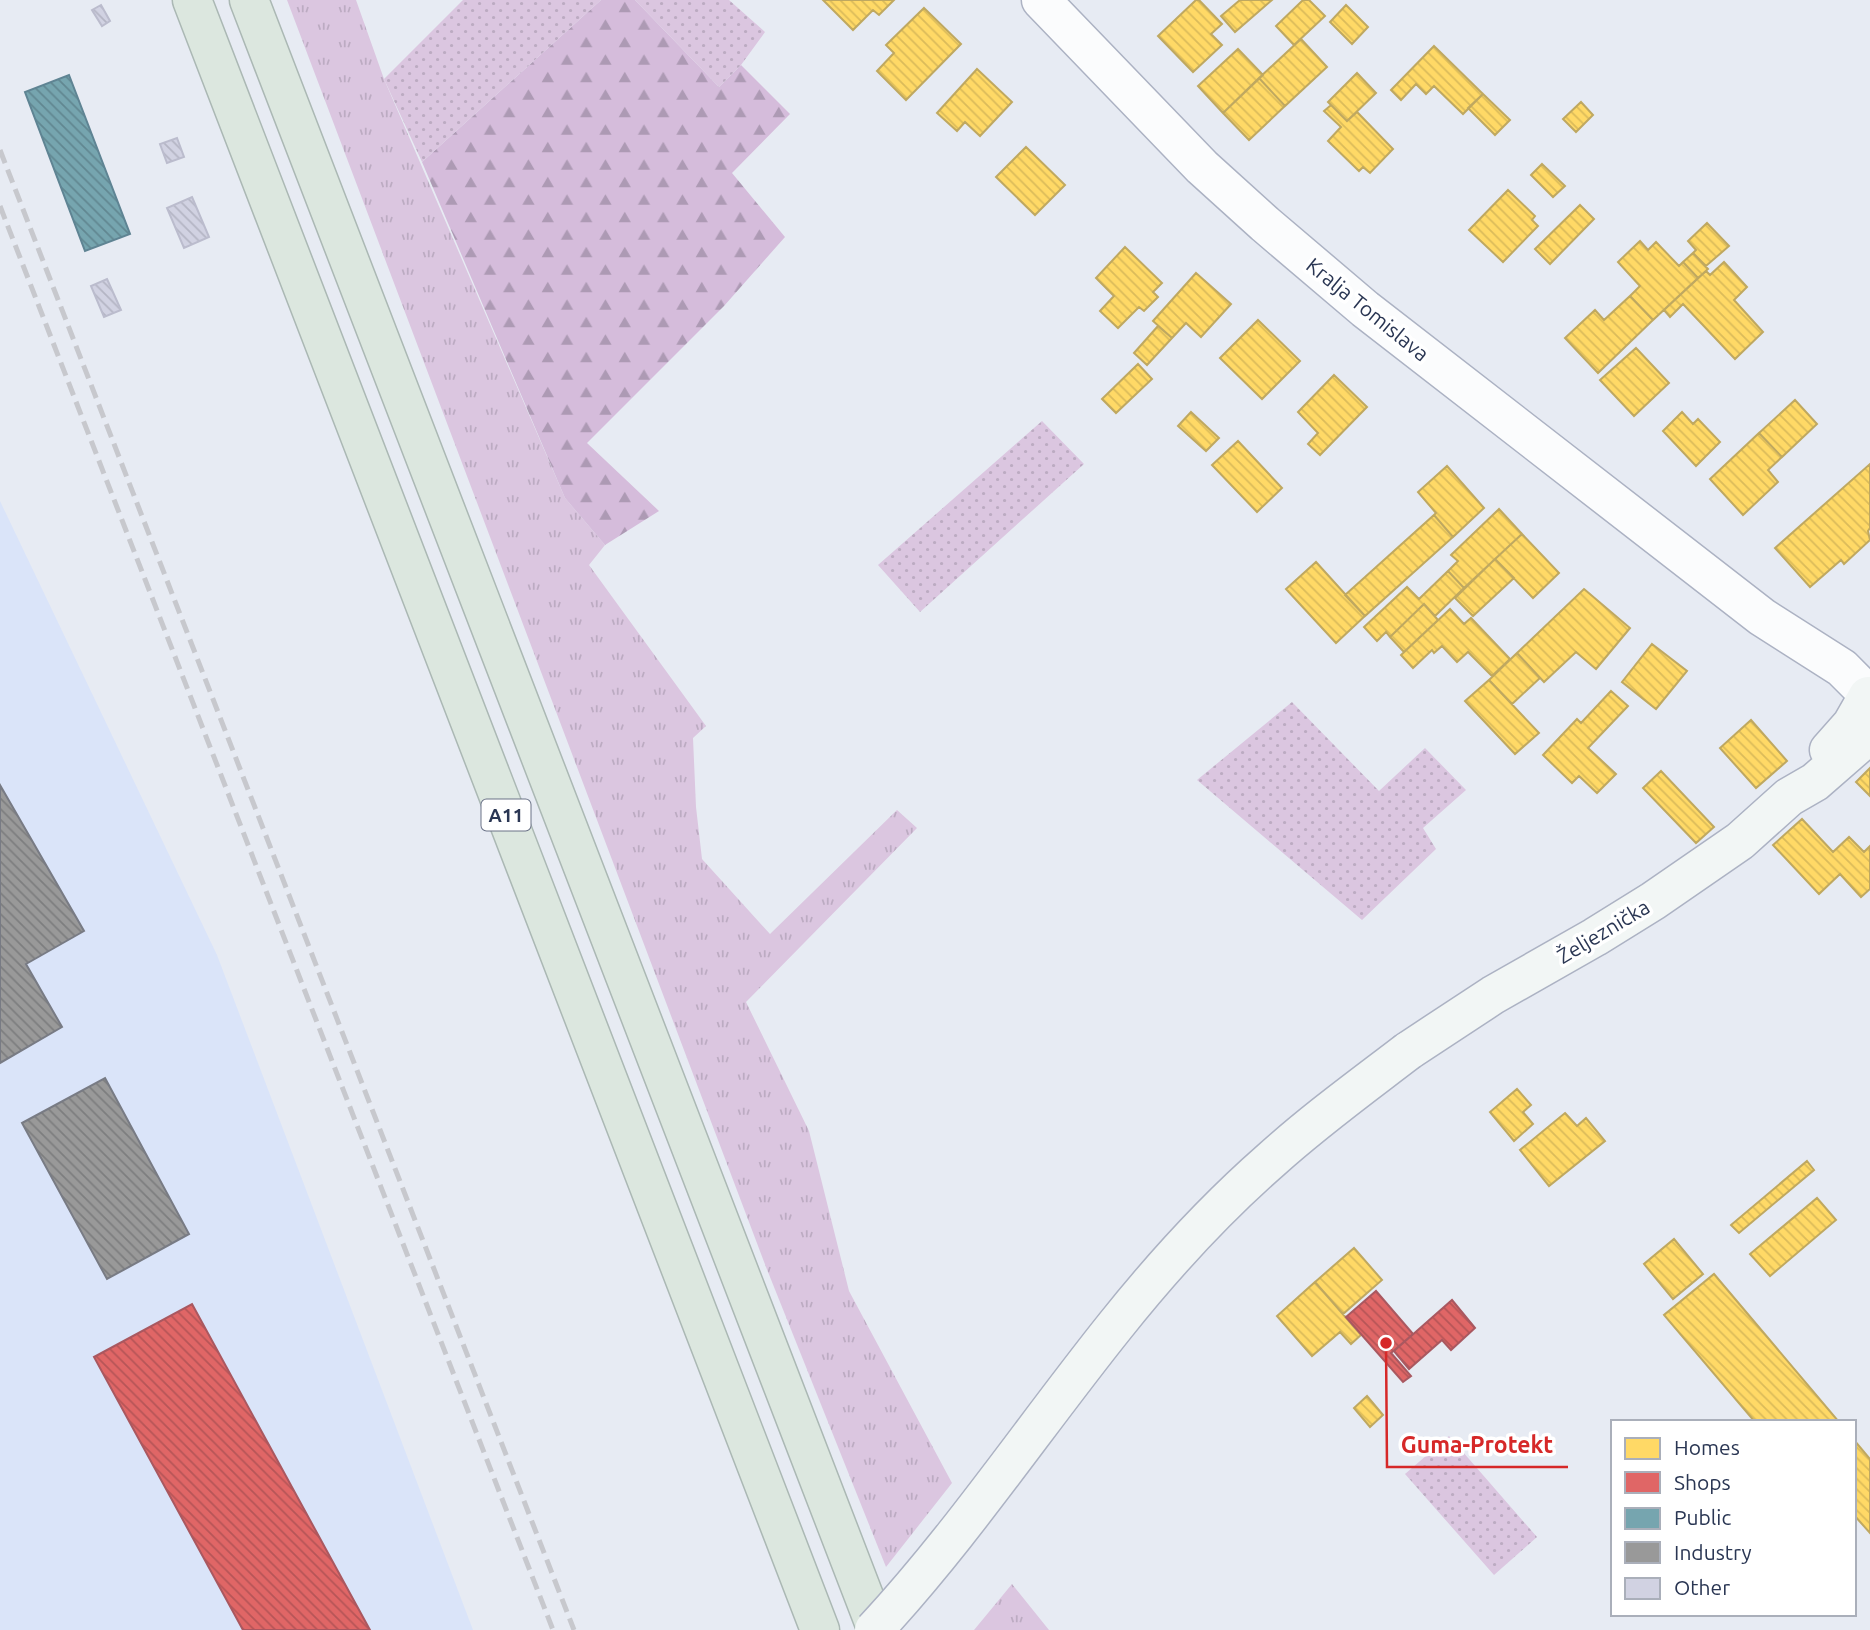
<svg xmlns="http://www.w3.org/2000/svg" width="1870" height="1630" viewBox="0 0 1870 1630" font-family="Ubuntu,sans-serif">
<style>
.built{fill:#dae4f9}
.grass{fill:url(#grass-tufts)}
.forest{fill:url(#forest-firs)}
.garden{fill:url(#garden-dots)}
.homes{fill:url(#homes-back-hatch);stroke:#bfa860;stroke-width:2}
.shops{fill:url(#shops-back-hatch);stroke:#a95860;stroke-width:2}
.public{fill:url(#public-back-hatch);stroke:#5f8493;stroke-width:2}
.industry{fill:url(#industry-back-hatch);stroke:#787b84;stroke-width:2}
.building{fill:url(#building-back-hatch);stroke:#bbbccd;stroke-width:2}
.lines{fill:none;stroke-linecap:round;stroke-linejoin:round}
.tertiary-casing{stroke:#acb2c3;stroke-width:41}
.secondary-casing{stroke:#acb2c3;stroke-width:41}
.motorway-casing{stroke:#abb8b4;stroke-width:41}
.tertiary{stroke:#fbfcfd;stroke-width:38}
.secondary{stroke:#f2f6f5;stroke-width:38}
.motorway{stroke:#dce7df;stroke-width:38}
.rail{stroke:#c7c8cd;stroke-width:5;stroke-dasharray:14 7;stroke-linecap:butt}
.secondary-bridge-casing{stroke:#acb2c3;stroke-width:41;stroke-linecap:butt}
.secondary-bridge{stroke:#f2f6f5;stroke-width:38}
.labels{text-anchor:middle;dominant-baseline:central;stroke-width:7;stroke-linejoin:round;paint-order:stroke}
.shield{fill:#fff;stroke:#6a7287;stroke-width:2}
.shield-label{font-size:19px;font-weight:bold;fill:#2a3653}
.street-label{font-size:21px;fill:#2a3653;stroke:#fff}
.leader{fill:none;stroke:#d62828;stroke-width:2.5}
.callout-dot{fill:#d62828;stroke:#fff;stroke-width:2.5}
.callout-label{font-size:23px;text-anchor:middle;font-weight:bold;fill:#d62828;stroke:#fff;stroke-width:7;stroke-linejoin:round;paint-order:stroke}
</style>
<defs>
<pattern id="grass-tufts" width="24" height="20" patternUnits="userSpaceOnUse" patternTransform="scale(1.75)"><rect width="24" height="20" fill="#dbc6e0"/><path d="M3 7l-1-3M5 7V3M7 7l1-3M15 17l-1-3M17 17v-4M19 17l1-3" fill="none" stroke="#bcabc2"/></pattern>
<pattern id="forest-firs" width="22" height="20" patternUnits="userSpaceOnUse" patternTransform="scale(1.75)"><rect width="22" height="20" fill="#d5bcdb"/><path d="M5 1l3.5 6h-7zM16 11l3.5 6h-7z" fill="#ad9ab4"/></pattern>
<pattern id="garden-dots" width="8" height="8" patternUnits="userSpaceOnUse" patternTransform="scale(1.75)"><rect width="8" height="8" fill="#dbc6e0"/><path d="M2 2h.1M6 6h.1" fill="none" stroke="#bcabc2" stroke-width="1.8" stroke-linecap="round"/></pattern>
<pattern id="homes-back-hatch" width="6" height="6" patternUnits="userSpaceOnUse" patternTransform="scale(1.75)"><rect width="6" height="6" fill="#ffd966"/><path d="M-1 5l2 2M0 0l6 6M5-1l2 2" fill="none" stroke="#dbbb5a"/></pattern>
<pattern id="shops-back-hatch" width="6" height="6" patternUnits="userSpaceOnUse" patternTransform="scale(1.75)"><rect width="6" height="6" fill="#e06666"/><path d="M-1 5l2 2M0 0l6 6M5-1l2 2" fill="none" stroke="#b65557"/></pattern>
<pattern id="public-back-hatch" width="6" height="6" patternUnits="userSpaceOnUse" patternTransform="scale(1.75)"><rect width="6" height="6" fill="#76a5af"/><path d="M-1 5l2 2M0 0l6 6M5-1l2 2" fill="none" stroke="#618791"/></pattern>
<pattern id="industry-back-hatch" width="6" height="6" patternUnits="userSpaceOnUse" patternTransform="scale(1.75)"><rect width="6" height="6" fill="#999"/><path d="M-1 5l2 2M0 0l6 6M5-1l2 2" fill="none" stroke="#7d7e7f"/></pattern>
<pattern id="building-back-hatch" width="6" height="6" patternUnits="userSpaceOnUse" patternTransform="scale(1.75)"><rect width="6" height="6" fill="#d1d2e2"/><path d="M-1 5l2 2M0 0l6 6M5-1l2 2" fill="none" stroke="#b4b5c4"/></pattern>
</defs>
<rect width="100%" height="100%" fill="#e7ebf3"/>
<path class="built" d="M 0,501 L 217,955 L 473,1630 L 0,1630 Z"/>
<path class="grass" d="M 287,0 L 356,0 L 384,79 L 565,498 L 605,545 L 589,565 L 706,726 L 693,738 L 696,807 L 702,859 L 770,934 L 897,810 L 917,828 L 746,1002 L 809,1131 L 849,1291 L 952,1483 L 886,1567 L 766,1267 Z
M 1012,1584 L 1049,1630 L 974,1630 Z"/>
<path class="forest" d="M 601,0 L 635,0 L 719,87 L 741,65 L 790,114 L 732,173 L 785,237 L 724,306 L 587,443 L 659,511 L 605,545 L 565,498 L 422,162 Z"/>
<path class="garden" d="M 463,0 L 601,0 L 422,162 L 384,79 Z
M 635,0 L 729,0 L 765,32 L 741,65 L 719,87 Z
M 1042,421 L 1084,464 L 920,612 L 878,565 Z
M 1292,702 L 1379,791 L 1425,748 L 1466,790 L 1423,828 L 1436,849 L 1362,920 L 1197,780 Z
M 1449,1436 L 1537,1537 L 1494,1575 L 1405,1474 Z"/>
<path class="homes" d="M 823,0 L 894,0 L 879,15 L 873,10 L 853,30 Z
M 1196,0 L 1199,0 L 1222,24 L 1211,34 L 1222,45 L 1193,72 L 1158,36 Z
M 1240,0 L 1272,0 L 1235,32 L 1221,16 Z
M 1303,0 L 1309,0 L 1325,16 L 1294,45 L 1276,26 Z
M 1346,5 L 1368,27 L 1352,44 L 1330,22 Z
M 924,8 L 961,44 L 906,100 L 877,71 L 894,53 L 886,45 Z
M 1301,39 L 1327,67 L 1285,106 L 1259,78 Z
M 1434,46 L 1483,94 L 1463,114 L 1434,86 L 1426,94 L 1416,84 L 1401,100 L 1391,90 Z
M 1238,49 L 1263,75 L 1223,113 L 1198,86 Z
M 977,69 L 1012,102 L 980,136 L 965,122 L 957,131 L 937,113 Z
M 1357,73 L 1376,93 L 1347,121 L 1328,102 Z
M 1259,78 L 1285,106 L 1249,140 L 1223,113 Z
M 1483,94 L 1510,120 L 1495,135 L 1468,108 Z
M 1581,102 L 1593,115 L 1576,132 L 1563,119 Z
M 1331,105 L 1347,121 L 1357,112 L 1393,149 L 1370,173 L 1363,167 L 1359,171 L 1328,141 L 1341,127 L 1324,111 Z
M 1026,147 L 1065,185 L 1035,215 L 996,177 Z
M 1542,164 L 1565,186 L 1553,197 L 1531,175 Z
M 1508,190 L 1535,216 L 1532,220 L 1538,226 L 1503,262 L 1469,230 Z
M 1580,205 L 1594,219 L 1550,264 L 1535,249 Z
M 1707,223 L 1729,246 L 1706,266 L 1693,253 L 1696,250 L 1688,241 Z
M 1640,241 L 1648,250 L 1656,242 L 1679,266 L 1683,262 L 1698,278 L 1653,320 L 1630,296 L 1640,286 L 1618,262 Z
M 1125,247 L 1162,283 L 1153,292 L 1158,297 L 1144,311 L 1139,307 L 1118,328 L 1100,311 L 1114,296 L 1096,278 Z
M 1693,253 L 1708,269 L 1698,278 L 1683,262 Z
M 1724,262 L 1747,287 L 1734,300 L 1763,332 L 1735,359 L 1683,304 L 1670,317 L 1664,310 L 1706,271 L 1710,275 Z
M 1196,273 L 1231,304 L 1201,337 L 1186,323 L 1172,338 L 1153,321 Z
M 1630,296 L 1653,320 L 1598,373 L 1565,338 L 1595,310 L 1604,320 Z
M 1258,320 L 1300,361 L 1262,399 L 1220,358 Z
M 1158,326 L 1172,338 L 1147,365 L 1134,353 Z
M 1636,348 L 1669,383 L 1634,416 L 1600,380 Z
M 1138,364 L 1152,379 L 1116,413 L 1102,399 Z
M 1334,375 L 1367,407 L 1320,455 L 1308,444 L 1318,433 L 1298,412 Z
M 1795,400 L 1817,424 L 1782,457 L 1759,433 Z
M 1191,412 L 1219,438 L 1206,451 L 1178,426 Z
M 1682,412 L 1693,424 L 1698,419 L 1720,442 L 1696,466 L 1663,431 Z
M 1759,433 L 1782,457 L 1768,470 L 1778,482 L 1743,515 L 1710,479 Z
M 1238,441 L 1282,488 L 1257,512 L 1212,465 Z
M 1870,464 L 1870,528 L 1868,531 L 1870,540 L 1844,564 L 1841,560 L 1810,587 L 1775,548 Z
M 1447,466 L 1484,508 L 1453,537 L 1434,515 L 1436,513 L 1418,492 Z
M 1499,509 L 1522,534 L 1464,588 L 1448,571 L 1458,561 L 1451,555 Z
M 1434,515 L 1453,537 L 1365,616 L 1345,595 Z
M 1522,534 L 1559,573 L 1533,598 L 1495,559 Z
M 1495,559 L 1514,578 L 1473,616 L 1455,598 Z
M 1316,562 L 1365,616 L 1336,643 L 1286,589 Z
M 1448,571 L 1464,588 L 1435,616 L 1424,604 L 1390,637 L 1386,632 L 1377,641 L 1364,627 L 1407,587 L 1419,599 Z
M 1584,589 L 1630,628 L 1596,669 L 1576,652 L 1544,682 L 1517,653 Z
M 1424,604 L 1438,620 L 1404,652 L 1390,637 Z
M 1450,609 L 1464,624 L 1471,618 L 1510,659 L 1492,676 L 1468,652 L 1457,662 L 1442,646 L 1434,653 L 1432,650 L 1413,668 L 1401,655 Z
M 1652,644 L 1687,671 L 1656,709 L 1622,682 Z
M 1517,653 L 1540,678 L 1512,704 L 1489,680 Z
M 1489,680 L 1539,733 L 1515,754 L 1465,701 Z
M 1611,691 L 1628,706 L 1588,748 L 1616,774 L 1597,793 L 1579,776 L 1572,783 L 1543,755 L 1577,719 L 1581,723 Z
M 1751,720 L 1787,761 L 1756,788 L 1720,748 Z
M 1870,768 L 1870,796 L 1856,782 Z
M 1661,771 L 1714,827 L 1696,843 L 1643,788 Z
M 1802,819 L 1833,852 L 1849,837 L 1864,852 L 1870,846 L 1870,889 L 1861,897 L 1840,874 L 1819,894 L 1773,845 Z
M 1517,1089 L 1531,1105 L 1523,1112 L 1533,1124 L 1514,1141 L 1490,1112 Z
M 1565,1113 L 1577,1126 L 1586,1118 L 1605,1141 L 1549,1186 L 1520,1150 Z
M 1807,1161 L 1814,1170 L 1739,1233 L 1731,1225 Z
M 1817,1198 L 1836,1220 L 1770,1276 L 1750,1254 Z
M 1674,1239 L 1703,1274 L 1673,1299 L 1644,1264 Z
M 1354,1248 L 1382,1280 L 1343,1314 L 1315,1282 Z
M 1714,1274 L 1839,1422 L 1755,1422 L 1664,1315 Z
M 1315,1282 L 1361,1335 L 1351,1344 L 1340,1332 L 1312,1356 L 1277,1316 Z
M 1367,1396 L 1383,1415 L 1370,1427 L 1354,1408 Z
M 1854,1440 L 1870,1459 L 1870,1533 L 1854,1515 Z"/>
<path class="shops" d="M 1376,1291 L 1413,1334 L 1391,1353 L 1411,1376 L 1403,1382 L 1346,1317 Z
M 1452,1300 L 1475,1328 L 1451,1350 L 1442,1340 L 1409,1369 L 1394,1351 Z
M 192,1304 L 370,1630 L 243,1630 L 94,1357 Z"/>
<path class="public" d="M 69,75 L 130,234 L 85,251 L 25,92 Z"/>
<path class="industry" d="M 0,785 L 84,931 L 26,964 L 62,1027 L 0,1063 Z
M 105,1078 L 189,1234 L 107,1279 L 22,1123 Z"/>
<path class="building" d="M 101,5 L 110,21 L 102,26 L 92,10 Z
M 177,138 L 184,157 L 167,163 L 160,144 Z
M 192,197 L 209,237 L 184,248 L 167,208 Z
M 107,279 L 121,310 L 104,317 L 91,286 Z"/>
<g class="lines">
<g class="tertiary-casing">
<path id="tertiary" d="M 1041,0 L 1202,167 L 1265,224 L 1365,309 L 1762,617 L 1842,668 L 1866,692"/>
</g>
<g class="secondary-casing">
<path id="secondary" d="M 1829,750 L 1852,724 L 1868,696
M 1408,1051 L 1493,995 L 1595,937 L 1653,901 L 1740,841 L 1789,797 L 1815,782 L 1870,734"/>
</g>
<g class="motorway-casing">
<path id="motorway" d="M 192,0 L 820,1630
M 249,0 L 877,1630"/>
</g>
<use href="#tertiary" class="tertiary"/>
<use href="#secondary" class="secondary"/>
<use href="#motorway" class="motorway"/>
<path class="rail" d="M 0,150 L 574,1630
M 0,206 L 553,1630"/>
<g class="secondary-bridge-casing">
<path id="secondary-bridge" d="M 874,1630 C 962,1535 1034,1427 1115,1326 C 1162,1267 1214,1210 1271,1160 C 1314,1121 1361,1087 1408,1051"/>
</g>
<use href="#secondary-bridge" class="secondary-bridge"/>
</g>
<g class="labels">
<rect class="shield" x="481.5" y="799.5" width="49" height="31" rx="5"/>
<g class="shield-label">
<text x="506" y="815">A11</text>
</g>
<g class="street-label">
<text transform="translate(1368 309) rotate(39)">Kralja Tomislava</text>
<text transform="translate(1603 931) rotate(-31)">Željeznička</text>
</g>
</g>
<path class="leader" d="M1386 1343L1387 1467H1568"/>
<circle class="callout-dot" cx="1386" cy="1343" r="7"/>
<g class="callout-label">
<text x="1477" y="1453">Guma-Protekt</text>
</g>
<rect x="1611" y="1420" width="245" height="196" fill="#ffffff" stroke="#aaafba" stroke-width="2"/>
<rect x="1625" y="1438" width="35" height="21" fill="#ffd966" stroke="#aaafba" stroke-width="2"/>
<text x="1674" y="1455" font-size="21" fill="#2a3653">Homes</text>
<rect x="1625" y="1472" width="35" height="21" fill="#e06666" stroke="#aaafba" stroke-width="2"/>
<text x="1674" y="1490" font-size="21" fill="#2a3653">Shops</text>
<rect x="1625" y="1508" width="35" height="21" fill="#76a5af" stroke="#aaafba" stroke-width="2"/>
<text x="1674" y="1525" font-size="21" fill="#2a3653">Public</text>
<rect x="1625" y="1542" width="35" height="21" fill="#999999" stroke="#aaafba" stroke-width="2"/>
<text x="1674" y="1560" font-size="21" fill="#2a3653">Industry</text>
<rect x="1625" y="1578" width="35" height="21" fill="#d1d2e2" stroke="#aaafba" stroke-width="2"/>
<text x="1674" y="1595" font-size="21" fill="#2a3653">Other</text>
</svg>
